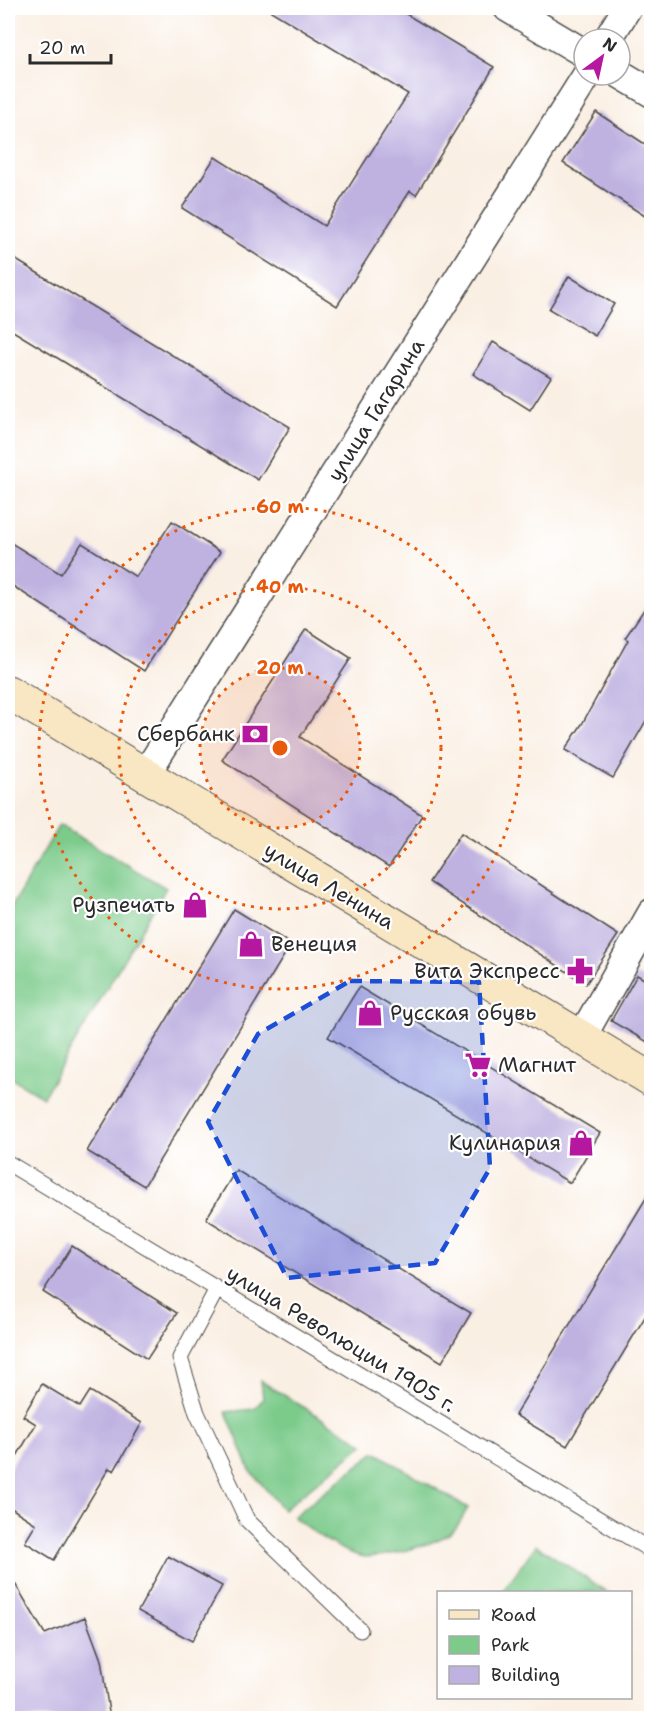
<svg xmlns="http://www.w3.org/2000/svg" width="659" height="1726" viewBox="0 0 659 1726" font-family="'Shantell Sans',sans-serif">
<style>
.green{fill:#7ccb8b;stroke:#547b5b;stroke-width:1.5}
.building{fill:#bfb2e1}
.lines{fill:none;stroke-linecap:round;stroke-linejoin:round}
.lane-casing{stroke:#4a4847;stroke-width:17}
.street-casing{stroke:#4a4847;stroke-width:31}
.secondary-casing{stroke:#4a4847;stroke-width:35}
.lane{stroke:#fff;stroke-width:15}
.street{stroke:#fff;stroke-width:28}
.secondary{stroke:#f9e7c3;stroke-width:33}
.marked{fill:#1d4ed8;fill-opacity:0.2;stroke:#1d4ed8;stroke-width:4.5;stroke-dasharray:12 8;stroke-linejoin:round}
.ring{fill:none;stroke:#e8590c;stroke-width:3;stroke-dasharray:3 6}
.labels{text-anchor:middle;dominant-baseline:central;stroke-width:4.5;stroke-linejoin:round;paint-order:stroke}
.street-label{font-size:21px;fill:#2b2b2b;stroke:#fff}
.poi-label{font-size:21px;fill:#2b2b2b;stroke:#fff;text-anchor:end}
.centre{fill:#e8590c;stroke:#fff;stroke-width:3}
.ring-label{font-size:18px;text-anchor:middle;font-weight:bold;fill:#e8590c;stroke:#fff;stroke-width:4.5;stroke-linejoin:round;paint-order:stroke}
</style>
<rect width="100%" height="100%" fill="#fff"/>
<filter id="ink" filterUnits="userSpaceOnUse"><feTurbulence type="fractalNoise" baseFrequency=".0167" numOctaves="2"/><feDisplacementMap in="SourceGraphic" scale="12" xChannelSelector="R" yChannelSelector="G"/><feConvolveMatrix kernelMatrix="1 2 1 2 8 2 1 2 1" color-interpolation-filters="sRGB"/></filter>
<filter id="wash" filterUnits="userSpaceOnUse"><feTurbulence type="fractalNoise" baseFrequency=".008" numOctaves="4" result="noise"/><feDisplacementMap in="SourceGraphic" scale="24" xChannelSelector="R" yChannelSelector="G"/><feGaussianBlur stdDeviation="1.35" result="paint"/><feColorMatrix in="noise" values="0 0 0 0 0 0 0 0 0 0 0 0 0 0 0 0 0 1.4 0 .05"/><feComposite in="paint" operator="in"/></filter>
<g filter="url(#wash)">
<rect width="100%" height="100%" fill="#faefe3"/>
<path class="green" d="M 59,825 L 166,888 L 43,1097 L 8,1076 L 8,913 Z
M 261,1381 L 364,1444 L 283,1510 L 250,1470 L 226,1412 L 254,1409 L 263,1399 Z
M 375,1452 L 468,1508 C 463,1515 459,1526 453,1531 C 438,1544 374,1562 356,1555 C 333,1547 313,1532 293,1517 Z
M 536,1545 L 607,1592 L 502,1592 Z"/>
<g id="blocks">
<path class="building" d="M 266,8 L 396,8 L 494,67 L 416,195 L 410,191 L 337,306 L 182,208 L 215,157 L 324,226 L 408,94 Z
M 596,112 L 651,148 L 651,220 L 563,163 Z
M 8,255 L 290,427 L 258,480 L 8,328 Z
M 569,276 L 614,304 L 595,336 L 549,309 Z
M 493,342 L 551,377 L 530,410 L 473,374 Z
M 172,521 L 220,552 L 144,671 L 8,583 L 8,541 L 61,574 L 82,543 L 136,577 Z
M 651,599 L 651,712 L 613,778 L 565,750 L 582,724 L 628,640 L 625,638 Z
M 306,629 L 351,658 L 300,737 L 422,815 L 389,867 L 222,760 Z
M 461,833 L 618,935 L 586,984 L 429,882 Z
M 234,909 L 291,944 L 144,1186 L 87,1151 Z
M 637,975 L 651,983 L 651,1044 L 611,1021 Z
M 359,987 L 600,1133 L 570,1183 L 328,1037 Z
M 236,1170 L 471,1313 L 442,1362 L 206,1219 Z
M 651,1190 L 651,1307 L 567,1446 L 515,1415 Z
M 72,1246 L 177,1313 L 147,1359 L 43,1292 Z
M 42,1384 L 80,1407 L 90,1391 L 142,1423 L 114,1471 L 109,1468 L 54,1560 L 25,1542 L 36,1524 L 8,1506 L 8,1471 L 36,1424 L 23,1416 Z
M 168,1556 L 222,1586 L 192,1641 L 138,1611 Z
M 8,1572 L 45,1634 L 85,1617 L 101,1660 L 110,1719 L 8,1719 Z"/>
</g>
</g>
<g filter="url(#ink)">
<use href="#blocks" fill-opacity="0" stroke="#4a4847" stroke-width="1.5"/>
<g class="lines">
<g class="lane-casing">
<path id="lane" d="M 8,1163 L 652,1551
M 217,1289 L 180,1358 L 197,1413 L 247,1520 L 360,1630"/>
</g>
<g class="street-casing">
<path id="street" d="M 508,8 L 584,53
M 608,39 L 627,8
M 620,74 L 652,93
M 145,775 L 587,75
M 581,1038 L 652,913"/>
</g>
<g class="secondary-casing">
<path id="secondary" d="M 8,692 L 652,1080"/>
</g>
<use href="#lane" class="lane"/>
<use href="#street" class="street"/>
<use href="#secondary" class="secondary"/>
</g>
</g>
<path class="marked" d="M 350,981 L 479,982 L 490,1168 L 435,1263 L 287,1278 L 208,1122 L 258,1034 Z"/>
<circle cx="280" cy="748" r="80" fill="#e8590c" fill-opacity=".12"/>
<g class="ring">
<circle cx="280" cy="748" r="80"/>
<circle cx="280" cy="748" r="161"/>
<circle cx="280" cy="748" r="241"/>
</g>
<defs>
<g id="bank-bare" transform="scale(2.07)"><path d="M-6-4H6V4H-6ZM0-2.3a2.3 2.3 0 1 0 0 4.6a2.3 2.3 0 1 0 0-4.6Z" fill="#b5179e" stroke="#fff" stroke-width="2.5" paint-order="stroke"/></g>
<g id="shop-bare" transform="scale(2.07)"><path d="M-5-2.5h2.3a2.7 3.5 0 0 1 5.4 0H5L5.5 6h-11ZM-1.5-2.5h3a1.5 2.3 0 0 0-3 0Z" fill="#b5179e" stroke="#fff" stroke-width="2.5" paint-order="stroke"/></g>
<g id="pharmacy-bare" transform="scale(2.07)"><path d="M-2-6h4v4h4v4h-4v4h-4v-4h-4v-4h4Z" fill="#b5179e" stroke="#fff" stroke-width="2.5" paint-order="stroke"/></g>
<g id="supermarket-bare" transform="scale(2.07)"><path d="M-6-5.5h2.5l.6 2H6L4.5 2H-2.5L-4.4-4H-6ZM-1.5 3.2a1.3 1.3 0 1 0 .1 0ZM3 3.2a1.3 1.3 0 1 0 .1 0Z" fill="#b5179e" stroke="#fff" stroke-width="2.5" paint-order="stroke"/></g>
</defs>
<g fill-rule="evenodd">
<use href="#bank-bare" x="255" y="734"/>
<use href="#shop-bare" x="195" y="905"/>
<use href="#shop-bare" x="251" y="944"/>
<use href="#pharmacy-bare" x="580" y="971"/>
<use href="#shop-bare" x="370" y="1013"/>
<use href="#supermarket-bare" x="478" y="1065"/>
<use href="#shop-bare" x="581" y="1143"/>
</g>
<g class="labels">
<g class="street-label">
<text transform="translate(376 410) rotate(-58)">улица Гагарина</text>
<text transform="translate(329 886) rotate(31)">улица Ленина</text>
<text transform="translate(341 1339) rotate(31)">улица Революции 1905 г.</text>
</g>
<g class="poi-label">
<text x="235" y="734">Сбербанк</text>
<text x="175" y="905">Рузпечать</text>
<text x="271" y="944" text-anchor="start">Венеция</text>
<text x="560" y="971">Вита Экспресс</text>
<text x="390" y="1013" text-anchor="start">Русская обувь</text>
<text x="498" y="1065" text-anchor="start">Магнит</text>
<text x="561" y="1143">Кулинария</text>
</g>
</g>
<circle cx="280" cy="748" r="9" class="centre"/>
<g class="ring-label">
<text x="280" y="513">60 m</text>
<text x="280" y="593">40 m</text>
<text x="280" y="674">20 m</text>
</g>
<rect width="659" height="1726" fill="none" stroke="#fff" stroke-width="30"/>
<rect x="437" y="1591" width="195" height="108" fill="#ffffff" stroke="#aaaaaa" stroke-width="1.5"/>
<rect x="449" y="1610" width="30" height="9" fill="#f9e7c3" stroke="#aaaaaa" stroke-width="1.5"/>
<text x="491" y="1621" font-size="18" fill="#2b2b2b">Road</text>
<rect x="449" y="1636" width="30" height="18" fill="#7ccb8b" stroke="#aaaaaa" stroke-width="1.5"/>
<text x="491" y="1651" font-size="18" fill="#2b2b2b">Park</text>
<rect x="449" y="1666" width="30" height="18" fill="#bfb2e1" stroke="#aaaaaa" stroke-width="1.5"/>
<text x="491" y="1681" font-size="18" fill="#2b2b2b">Building</text>
<g transform="translate(602 57) rotate(33)"><circle r="28" fill="#ffffff" stroke="#aaaaaa" stroke-width="1.5"/>
<path d="M0-4.5L10 22L0 15L-10 22Z" fill="#b5179e"/>
<text y="-9" font-size="16" font-weight="bold" text-anchor="middle" fill="#2b2b2b">N</text>
</g>
<path d="M30 54v9h81v-9" fill="none" stroke="#2b2b2b" stroke-width="3"/>
<text x="39" y="54" font-size="18" fill="#2b2b2b" stroke="#ffffff" stroke-width="4.5" paint-order="stroke">20 m</text>
</svg>
